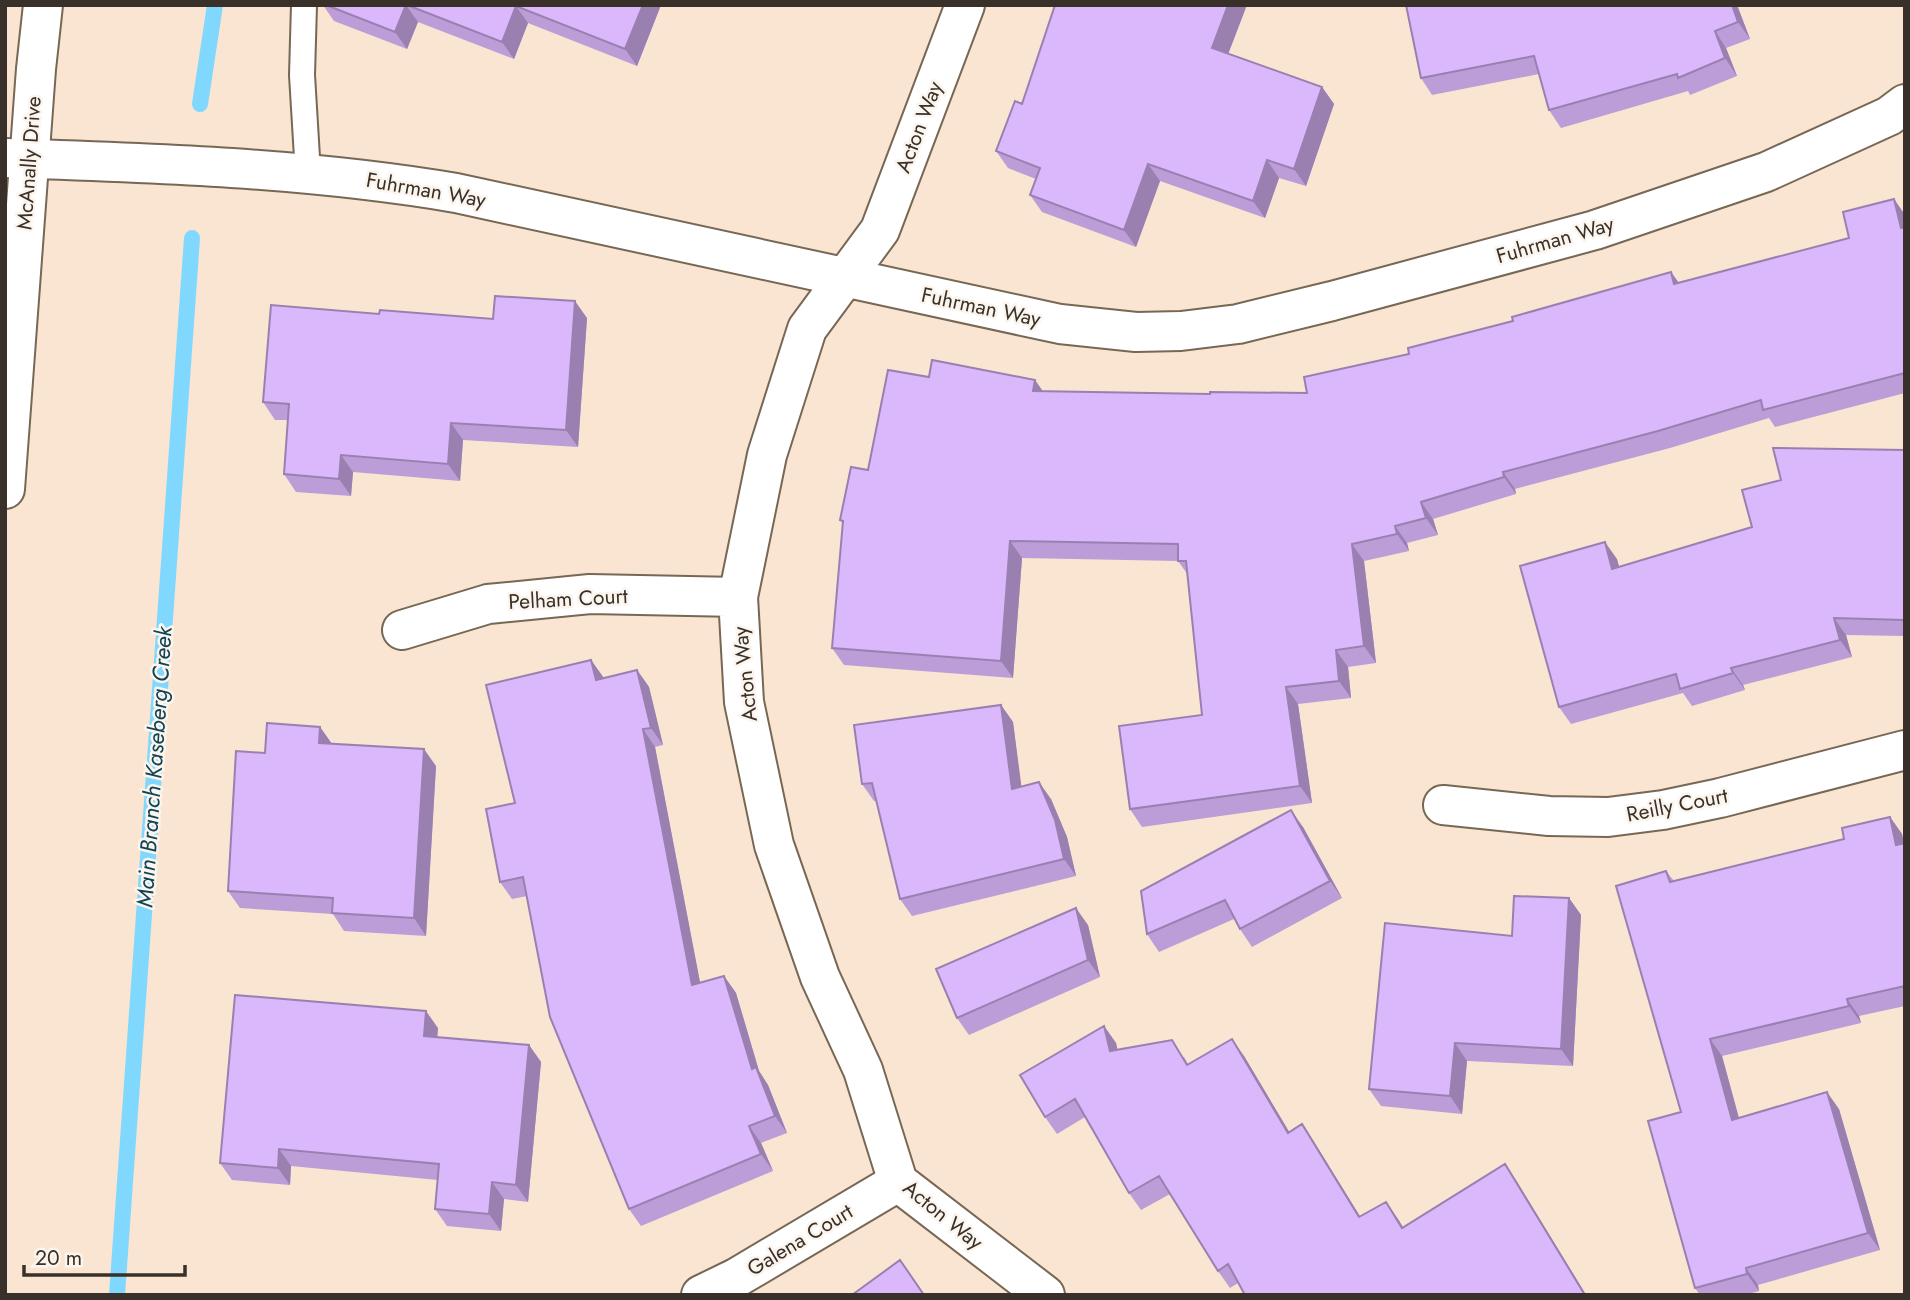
<svg xmlns="http://www.w3.org/2000/svg" width="1910" height="1300" viewBox="0 0 1910 1300" font-family="Jost,sans-serif">
<style>
.lines{fill:none;stroke-linecap:round;stroke-linejoin:round}
.stream{stroke:#80d8fe;stroke-width:16}
.lane-casing{stroke:#776755;stroke-width:28}
.street-casing{stroke:#776755;stroke-width:42}
.secondary-casing{stroke:#776755;stroke-width:42}
.lane{stroke:#fff;stroke-width:24}
.street{stroke:#fff;stroke-width:38}
.secondary{stroke:#fff;stroke-width:38}
.wall{fill:#bc9dd8}
.shaded-wall{fill:#9980b0}
.building{fill:#dbb7fb;stroke:#9980b0;stroke-width:2}
.labels{text-anchor:middle;dominant-baseline:central;stroke-width:5;stroke-linejoin:round;paint-order:stroke}
.street-label{font-size:21px;fill:#383029;stroke:#fcf5ed}
.water-label{font-size:23px;font-style:italic;fill:#0f4356;stroke:#fcf5ed}
</style>
<rect width="100%" height="100%" fill="#f9e5d1"/>
<g class="lines">
<path class="stream" d="M 200,104 L 215,5
M 117,1295 L 192,238"/>
<g class="lane-casing">
<path id="lane" d="M 304,5 L 302,75 L 308,174"/>
</g>
<g class="street-casing">
<path id="street" d="M 965,5 L 880,230 L 807,329 L 767,455 L 738,597 L 744,702 L 774,845 L 820,977 L 863,1070 L 898,1182 L 1045,1295
M 5,158 C 156,163 308,168 456,193 L 1060,324 L 1136,332 L 1181,331 L 1238,324 L 1332,301 L 1595,230 L 1766,172 L 1889,116 L 1905,104
M 402,630 L 488,604 L 590,594 L 738,597
M 1443,805 L 1549,816 L 1608,817 L 1663,810 L 1720,798 L 1905,750
M 701,1295 L 736,1278 L 898,1182"/>
</g>
<g class="secondary-casing">
<path id="secondary" d="M 5,489 L 36,69 L 43,5"/>
</g>
<use href="#lane" class="lane"/>
<use href="#street" class="street"/>
<use href="#secondary" class="secondary"/>
</g>
<path class="wall" d="M 323,5 L 661,5 L 637,66 L 528,23 L 514,59 L 418,22 L 407,49 L 334,21 Z
M 1737,5 L 1750,39 L 1726,48 L 1737,76 L 1690,95 L 1688,91 L 1561,128 L 1549,110 L 1539,74 L 1432,95 L 1421,78 Z
M 1229,54 L 1322,87 L 1334,104 L 1306,186 L 1279,178 L 1265,218 L 1160,181 L 1136,247 L 1042,212 L 1030,195 L 1036,179 L 1008,168 L 996,151 L 1022,104 Z
M 1894,199 L 1905,215 L 1905,393 L 1775,427 L 1769,418 L 1670,448 L 1515,489 L 1516,494 L 1433,519 L 1438,535 L 1407,543 L 1409,551 L 1364,561 L 1376,663 L 1348,667 L 1351,698 L 1298,704 L 1312,803 L 1142,827 L 1130,809 L 1202,715 L 1188,575 L 1178,561 L 1022,558 L 1013,678 L 844,665 L 832,648 L 843,524 L 840,520 L 868,470 L 929,377 L 1035,380 L 1042,391 L 1210,394 L 1307,393 L 1409,354 L 1671,272 L 1679,283 L 1849,238 Z
M 587,318 L 578,447 L 463,440 L 460,481 L 353,472 L 351,496 L 296,492 L 284,474 L 288,420 L 275,420 L 263,402 L 493,319 Z
M 1905,450 L 1905,636 L 1846,635 L 1852,657 L 1743,685 L 1745,690 L 1692,706 L 1683,693 L 1571,724 L 1559,707 L 1617,559 L 1619,567 L 1752,527 Z
M 591,660 L 604,678 L 637,670 L 649,687 L 663,745 L 655,747 L 700,983 L 724,976 L 736,993 L 759,1071 L 768,1085 L 787,1133 L 761,1143 L 773,1171 L 641,1226 L 629,1209 L 527,896 L 512,899 L 500,882 Z
M 1001,705 L 1013,722 L 1021,786 L 1051,799 L 1067,837 L 1076,876 L 912,916 L 900,899 L 877,801 L 874,801 L 862,784 Z
M 320,727 L 332,744 L 436,766 L 426,936 L 344,931 L 333,914 L 240,908 L 228,891 L 265,753 Z
M 1890,817 L 1902,834 L 1904,844 L 1905,843 L 1905,1006 L 1859,1016 L 1861,1023 L 1722,1056 L 1739,1118 L 1839,1109 L 1880,1250 L 1758,1285 L 1759,1291 L 1745,1295 L 1700,1295 L 1695,1288 L 1666,871 L 1674,881 L 1844,839 Z
M 1303,827 L 1342,898 L 1252,947 L 1240,929 L 1234,919 L 1159,952 L 1147,934 Z
M 1569,898 L 1581,915 L 1573,1066 L 1467,1061 L 1462,1114 L 1381,1106 L 1369,1089 L 1512,936 Z
M 1088,925 L 1100,977 L 969,1035 L 957,1018 Z
M 1104,1026 L 1116,1043 L 1117,1050 L 1184,1057 L 1188,1064 L 1244,1056 L 1289,1132 L 1302,1124 L 1314,1142 L 1360,1217 L 1398,1219 L 1403,1228 L 1517,1182 L 1586,1295 L 1238,1283 L 1230,1288 L 1218,1271 L 1170,1194 L 1141,1210 L 1129,1193 L 1085,1117 L 1057,1134 L 1045,1117 Z
M 438,1028 L 437,1037 L 529,1045 L 541,1062 L 528,1202 L 504,1199 L 501,1231 L 447,1226 L 435,1209 L 438,1180 L 291,1166 L 290,1185 L 232,1180 L 220,1163 Z"/>
<path class="shaded-wall" d="M 406,5 L 418,22 L 407,49 L 395,32 Z
M 643,5 L 661,5 L 637,66 L 625,49 Z
M 1228,5 L 1247,5 L 1224,65 L 1212,48 Z
M 1732,5 L 1737,5 L 1750,39 L 1738,22 Z
M 516,6 L 528,23 L 514,59 L 502,42 Z
M 1715,31 L 1726,48 L 1737,76 L 1725,58 Z
M 1322,87 L 1334,104 L 1306,186 L 1294,169 Z
M 1267,160 L 1279,178 L 1265,218 L 1253,201 Z
M 1148,164 L 1160,181 L 1136,247 L 1124,230 Z
M 1894,199 L 1905,215 L 1905,233 L 1901,228 Z
M 1671,272 L 1683,289 L 1674,284 Z
M 575,301 L 587,318 L 578,447 L 566,430 Z
M 1035,380 L 1047,397 L 1033,391 Z
M 451,423 L 463,440 L 460,481 L 448,464 Z
M 341,455 L 353,472 L 351,496 L 339,479 Z
M 1503,472 L 1515,489 L 1516,494 L 1504,477 Z
M 1421,502 L 1433,519 L 1438,535 L 1426,518 Z
M 1395,526 L 1407,543 L 1409,551 L 1397,534 Z
M 1010,541 L 1022,558 L 1013,678 L 1001,661 Z
M 1605,542 L 1617,559 L 1624,586 L 1612,569 Z
M 1352,544 L 1364,561 L 1376,663 L 1364,646 Z
M 1834,618 L 1846,635 L 1852,657 L 1840,640 Z
M 1336,650 L 1348,667 L 1351,698 L 1339,681 Z
M 591,660 L 603,677 L 608,697 L 596,680 Z
M 1731,668 L 1743,685 L 1745,690 L 1733,673 Z
M 637,670 L 649,687 L 663,745 L 651,728 Z
M 1286,687 L 1298,704 L 1312,803 L 1300,786 Z
M 1001,705 L 1013,722 L 1024,806 L 1012,789 Z
M 320,727 L 332,744 L 319,743 Z
M 643,729 L 655,747 L 704,1003 L 692,985 Z
M 424,749 L 436,766 L 426,936 L 414,918 Z
M 1039,782 L 1051,799 L 1067,837 L 1076,876 L 1064,859 Z
M 1291,810 L 1303,827 L 1342,898 L 1330,881 Z
M 1890,817 L 1902,834 L 1905,849 L 1896,845 Z
M 1569,898 L 1581,915 L 1573,1066 L 1561,1049 Z
M 1076,908 L 1088,925 L 1100,977 L 1088,960 Z
M 724,976 L 736,993 L 759,1071 L 768,1085 L 787,1133 L 775,1116 L 752,1069 Z
M 1847,999 L 1859,1016 L 1861,1023 L 1849,1006 Z
M 426,1011 L 438,1028 L 436,1053 L 424,1036 Z
M 1104,1026 L 1116,1043 L 1122,1068 L 1110,1051 Z
M 1232,1039 L 1244,1056 L 1300,1150 L 1288,1133 Z
M 1710,1039 L 1722,1056 L 1744,1137 L 1732,1120 Z
M 1455,1043 L 1467,1061 L 1462,1114 L 1450,1096 Z
M 529,1045 L 541,1062 L 528,1202 L 516,1185 Z
M 1827,1092 L 1839,1109 L 1880,1250 L 1868,1233 Z
M 1302,1124 L 1314,1142 L 1371,1234 L 1359,1217 Z
M 749,1126 L 761,1143 L 773,1171 L 761,1154 Z
M 279,1149 L 291,1166 L 290,1185 L 278,1168 Z
M 1505,1164 L 1517,1182 L 1586,1295 L 1585,1295 Z
M 492,1182 L 504,1199 L 501,1231 L 489,1214 Z
M 1386,1202 L 1398,1219 L 1414,1245 L 1402,1228 Z
M 1746,1268 L 1758,1285 L 1759,1291 L 1747,1274 Z"/>
<path class="building" d="M 326,5 L 406,5 L 395,32 Z
M 407,5 L 643,5 L 625,49 L 516,6 L 502,42 Z
M 1055,5 L 1228,5 L 1212,48 L 1322,87 L 1294,169 L 1267,160 L 1253,201 L 1148,164 L 1124,230 L 1030,195 L 1040,168 L 996,151 L 1015,101 L 1022,104 Z
M 1406,5 L 1732,5 L 1738,22 L 1715,31 L 1725,58 L 1678,78 L 1677,74 L 1549,110 L 1534,56 L 1421,78 Z
M 1894,199 L 1901,228 L 1905,227 L 1905,373 L 1763,410 L 1761,400 L 1658,431 L 1503,472 L 1504,477 L 1421,502 L 1426,518 L 1395,526 L 1397,534 L 1352,544 L 1364,646 L 1336,650 L 1339,681 L 1286,687 L 1300,786 L 1130,809 L 1119,726 L 1202,715 L 1186,561 L 1178,561 L 1178,544 L 1010,541 L 1001,661 L 832,648 L 843,521 L 840,520 L 851,467 L 868,470 L 888,370 L 929,377 L 932,360 L 1035,380 L 1033,391 L 1210,394 L 1210,392 L 1307,393 L 1304,377 L 1409,354 L 1408,348 L 1513,321 L 1512,317 L 1671,272 L 1674,284 L 1849,238 L 1843,212 Z
M 495,296 L 575,301 L 566,430 L 451,423 L 448,464 L 341,455 L 339,479 L 284,474 L 289,404 L 263,402 L 271,305 L 379,314 L 380,310 L 493,319 Z
M 1773,448 L 1905,450 L 1905,620 L 1834,618 L 1840,640 L 1731,668 L 1733,673 L 1680,689 L 1676,674 L 1559,707 L 1520,566 L 1605,542 L 1612,569 L 1752,527 L 1742,490 L 1781,480 Z
M 591,660 L 596,680 L 637,670 L 651,728 L 643,729 L 692,985 L 724,976 L 752,1069 L 756,1067 L 775,1116 L 749,1126 L 761,1154 L 629,1209 L 550,1017 L 523,877 L 500,882 L 486,809 L 515,803 L 486,685 Z
M 1001,705 L 1012,789 L 1039,782 L 1055,820 L 1064,859 L 900,899 L 872,783 L 862,784 L 854,725 Z
M 267,723 L 320,727 L 319,743 L 424,749 L 414,918 L 332,913 L 333,898 L 228,891 L 236,751 L 265,753 Z
M 1291,810 L 1330,881 L 1240,929 L 1225,900 L 1147,934 L 1141,891 Z
M 1890,817 L 1896,845 L 1905,843 L 1905,986 L 1847,999 L 1849,1006 L 1710,1039 L 1732,1120 L 1827,1092 L 1868,1233 L 1746,1268 L 1747,1274 L 1695,1288 L 1648,1121 L 1681,1112 L 1616,886 L 1666,871 L 1670,882 L 1844,839 L 1842,828 Z
M 1514,896 L 1569,898 L 1561,1049 L 1455,1043 L 1450,1096 L 1369,1089 L 1385,923 L 1512,936 Z
M 1076,908 L 1088,960 L 957,1018 L 936,969 Z
M 235,995 L 426,1011 L 424,1036 L 529,1045 L 516,1185 L 492,1182 L 489,1214 L 435,1209 L 439,1164 L 279,1149 L 278,1168 L 220,1163 Z
M 1104,1026 L 1110,1051 L 1172,1040 L 1187,1065 L 1232,1039 L 1288,1133 L 1302,1124 L 1359,1217 L 1386,1202 L 1402,1228 L 1505,1164 L 1585,1295 L 1245,1295 L 1228,1264 L 1218,1271 L 1159,1176 L 1129,1193 L 1075,1099 L 1045,1117 L 1020,1075 Z
M 900,1260 L 924,1295 L 852,1295 Z"/>
<g class="labels">
<g class="street-label">
<text transform="translate(919 127) rotate(-69)">Acton Way</text>
<text transform="translate(29 163) rotate(-86)">McAnally Drive</text>
<text transform="translate(426 190) rotate(10)">Fuhrman Way</text>
<text transform="translate(1555 240) rotate(-16)">Fuhrman Way</text>
<text transform="translate(981 307) rotate(12)">Fuhrman Way</text>
<text transform="translate(568 599) rotate(-3)">Pelham Court</text>
<text transform="translate(745 674) rotate(-96)">Acton Way</text>
<text transform="translate(1677 805) rotate(-11)">Reilly Court</text>
<text transform="translate(943 1215) rotate(39)">Acton Way</text>
<text transform="translate(800 1240) rotate(-31)">Galena Court</text>
</g>
<g class="water-label">
<text transform="translate(154 767) rotate(-86)">Main Branch Kaseberg Creek</text>
</g>
</g>
<rect width="1910" height="1300" fill="none" stroke="#383029" stroke-width="14"/>
<path d="M24 1265v10h161v-10" fill="none" stroke="#383029" stroke-width="3.5"/>
<text x="35" y="1265" font-size="21" fill="#383029" stroke="#fcf5ed" stroke-width="5" paint-order="stroke">20 m</text>
</svg>
